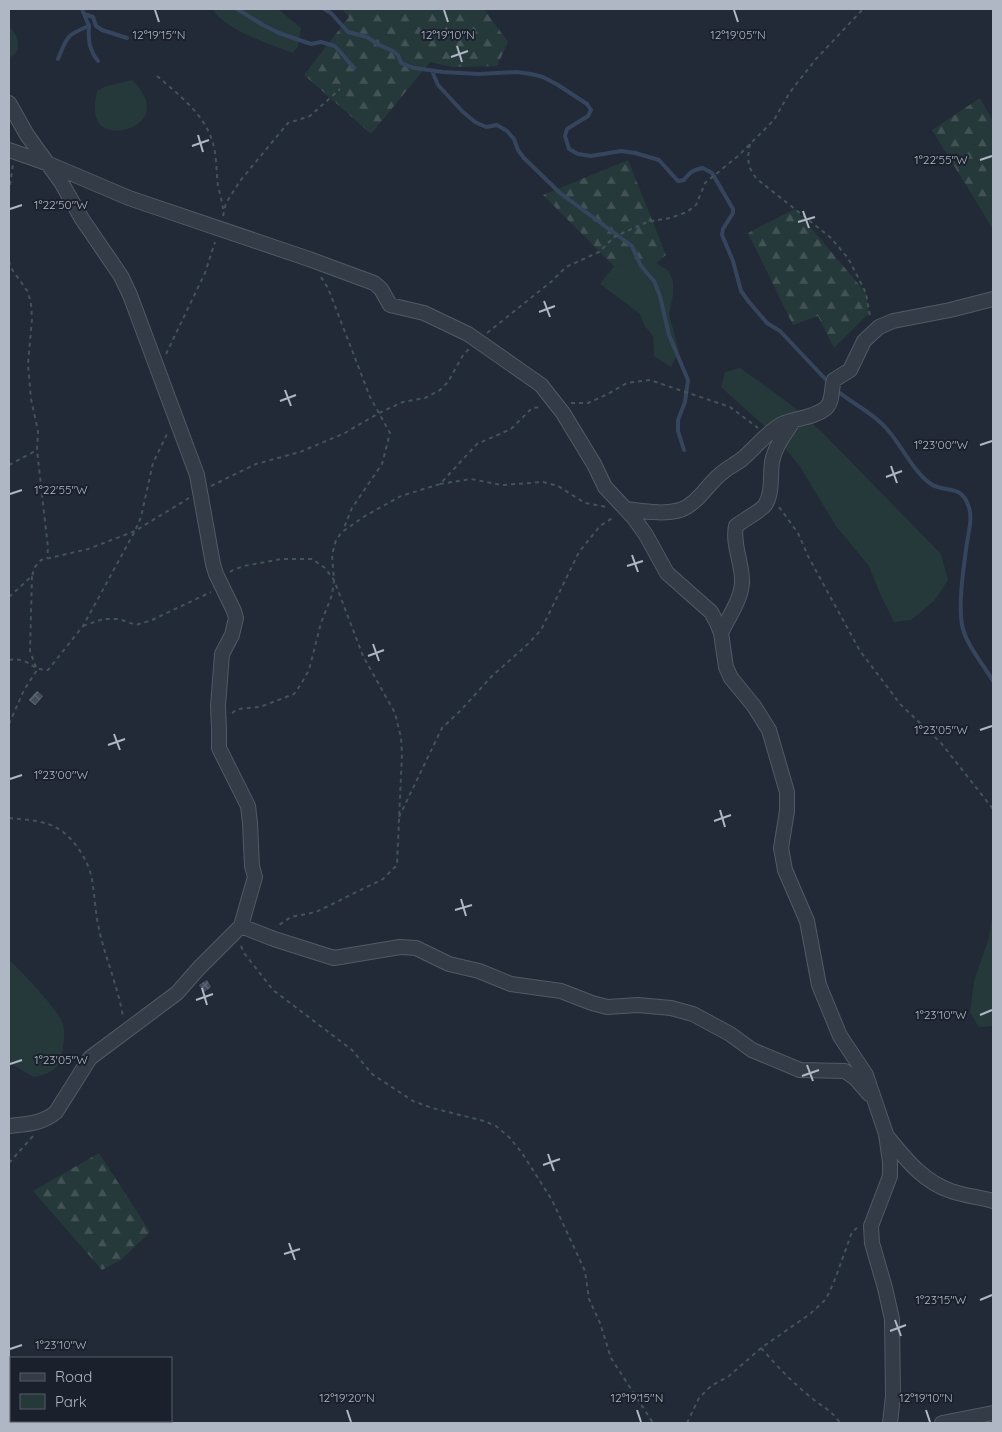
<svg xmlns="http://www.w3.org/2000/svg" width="1002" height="1432" viewBox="0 0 1002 1432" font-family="Quicksand,sans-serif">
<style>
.green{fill:#26393a}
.forest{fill:url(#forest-firs)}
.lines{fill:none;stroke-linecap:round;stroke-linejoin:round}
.stream{stroke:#35455d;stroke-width:4}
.building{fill:url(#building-cross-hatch);stroke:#1c232e}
.minor-casing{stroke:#525a65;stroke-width:16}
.path{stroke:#425457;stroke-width:2;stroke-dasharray:4 4;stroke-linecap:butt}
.minor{stroke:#343c47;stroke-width:14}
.ticks{fill:none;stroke:#afb7c4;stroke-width:2}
.ticks-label{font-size:12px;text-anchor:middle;fill:#afb7c4;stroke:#1a212c;stroke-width:4;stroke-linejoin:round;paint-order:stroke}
</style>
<defs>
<pattern id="forest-firs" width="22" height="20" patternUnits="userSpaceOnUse" patternTransform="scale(1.25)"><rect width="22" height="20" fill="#26393a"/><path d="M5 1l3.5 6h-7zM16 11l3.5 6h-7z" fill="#435355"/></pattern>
<pattern id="building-cross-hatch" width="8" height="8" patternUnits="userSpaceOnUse" patternTransform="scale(1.25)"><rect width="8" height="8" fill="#424d5b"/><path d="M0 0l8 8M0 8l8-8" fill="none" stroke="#5b6471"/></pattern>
</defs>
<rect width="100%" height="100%" fill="#212a36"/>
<path class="green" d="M 212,9 L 278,9 L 301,28 L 298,47 L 293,53 C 269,44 227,31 212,9 Z
M 9,26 C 19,35 23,52 9,58 Z
M 132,80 C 176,122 111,144 98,122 C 93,113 95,101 97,91 L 104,87 Z
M 635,263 L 656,263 L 669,271 L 673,282 L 673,295 L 669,314 L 679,351 L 671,367 L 654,356 L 653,336 L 644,325 L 640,314 L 600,284 L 614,266 Z
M 740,368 L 790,404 L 822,432 L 941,554 L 948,580 L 934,601 L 911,620 L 894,622 L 880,594 L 869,566 L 836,526 L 799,465 L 773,434 L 721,387 L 725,372 Z
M 993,910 L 993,1026 L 979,1027 L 970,1013 L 974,981 L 989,938 Z
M 9,960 C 21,971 60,1011 63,1025 C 65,1033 64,1040 63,1048 C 61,1069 52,1073 34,1077 L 9,1063 Z"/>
<path class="forest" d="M 342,9 L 484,9 L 508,42 L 497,66 L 452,67 L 430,62 L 371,134 L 304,75 L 349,17 Z
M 980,98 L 993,121 L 993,229 L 932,130 Z
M 628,160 L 666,255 L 656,263 L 635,263 L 614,266 L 543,195 Z
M 795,209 L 866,293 L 869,313 L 834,348 L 818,316 L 793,325 L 748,233 Z
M 99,1153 L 150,1232 L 121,1260 L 102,1270 L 33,1191 Z"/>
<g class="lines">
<path class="stream" d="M 82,9 L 84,14 L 93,17 L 96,26 L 102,30 L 127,38
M 237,9 L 263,25 L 279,33 L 311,44 L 321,42 L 335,46 L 354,68
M 324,9 L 331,13 L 348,32 L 367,37 L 379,45 L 393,51 L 398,55 L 401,63 L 414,68 L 443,72 L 479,74 L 517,72 L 531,74 L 543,77 L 558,85 L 587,104 L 591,110 L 588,116 L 567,129 L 565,136 L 569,149 L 578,154 L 591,156 L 621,151 L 635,153 L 659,160 L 678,181 L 684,180 C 690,172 693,170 703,168 L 712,173 L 733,209 L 733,213 L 723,229 L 722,235 L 733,261 L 741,291 L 749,302 L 767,323 L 780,331 L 830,384
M 89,26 C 88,39 89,50 98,61
M 58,59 C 67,37 66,35 89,26 L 84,14
M 432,71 L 438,85 L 462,111 L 475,122 L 486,127 L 497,125 L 507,131 L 514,139 L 518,150 L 524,158 L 560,193 L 632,246 L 641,266 L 654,281 L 660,296 L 669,335 L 688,380 L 685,402 L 678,420 L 678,431 L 684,450
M 835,389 C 851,403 872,412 886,428 C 901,444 913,472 931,484 C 944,493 961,484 968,505 C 973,516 969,531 967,542 C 964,566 958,602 962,625 C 966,645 983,664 993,681"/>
</g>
<path class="building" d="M 37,690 L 44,696 L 35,706 L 28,700 Z
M 207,979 L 212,987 L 204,993 L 198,985 Z"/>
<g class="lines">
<g class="minor-casing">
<path id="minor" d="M 9,103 L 27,135 L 61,182 L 82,219 L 121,276 L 130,295 L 197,475 L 213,564 L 216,574 L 234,611 L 236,618 L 232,635 L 222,654 L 218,706 L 219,729 L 219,748 L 248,806 L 250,823 L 252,866 L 255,877 L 241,926 L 199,968 L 177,993 L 90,1058 L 56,1112 C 42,1124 26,1124 9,1126
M 9,150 L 49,164 L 129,198 L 309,259 L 374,283 L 381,289 L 390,305 L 424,313 L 468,334 L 541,385 L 563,413 L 594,464 L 605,487 L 634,518 L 646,535 L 667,573 L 711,612 L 717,623 L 721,633 L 726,667 L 731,678 L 754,706 L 769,730 L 787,792 L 787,811 L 781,848 L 785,870 L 807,921 L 819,985 L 840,1036 L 866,1075 L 886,1134 L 890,1162 L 890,1176 L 871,1226 L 872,1243 L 885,1288 L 892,1319 L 893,1396 L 890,1423
M 626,509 C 643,511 663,515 680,510 C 698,504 708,483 723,472 C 729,467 736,464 742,459 C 755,448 767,432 782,424 C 796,418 814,418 826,408 C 833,402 831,389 834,380 L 850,370 L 864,341 L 879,327 L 893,321 L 950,310 L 993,299
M 721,633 C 728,618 741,600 742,583 C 743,564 732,545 736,526 C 742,521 762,510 765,505 C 773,493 770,476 772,462 C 775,446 785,434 794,420
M 241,926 L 274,939 L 334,958 L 400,947 L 416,948 L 449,964 L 479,971 L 511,984 L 561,991 L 592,1003 L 607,1007 L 638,1005 L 671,1008 L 693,1014 L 730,1034 L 752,1050 L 800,1070 L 845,1071 L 855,1078 L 869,1094
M 886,1135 C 905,1158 922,1181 951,1191 C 965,1196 979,1197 993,1201
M 942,1423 L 993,1413"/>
</g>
<path class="path" d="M 157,76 C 178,94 203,113 212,140 C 217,155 216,171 218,186 C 220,194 222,201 223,209
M 750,144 C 747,158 747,167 757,179 L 830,237 L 848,258 L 866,293 L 870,317
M 9,193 L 13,164
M 223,216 L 226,203 L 240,181 L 288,123 L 310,116 L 340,89
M 9,261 L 11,268 L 28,292 L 31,304 L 32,319 L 28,364 L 31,399 L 38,431 L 37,450 L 48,548 L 47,558
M 321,277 L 328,288 L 370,397 L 390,433 L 382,464 L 352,508 L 343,530
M 487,333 L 552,281 L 566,267 L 599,252 L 614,237 L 647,222 L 670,218 L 687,212 L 696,205 L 705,183 L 738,156 L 774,120 L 790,92 L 816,59 L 863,9
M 166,354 L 205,273 L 215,242
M 571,403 L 588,403 L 606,395 L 627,383 L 650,380 L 730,407 L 758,428
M 9,465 L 37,450
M 440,484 L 471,479 L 502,485 L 543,482 L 558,486 L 585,503 L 606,507
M 211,486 L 256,464 L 300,452 L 345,433 L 379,413 L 403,402 L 425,398 L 440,390 L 448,382 L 463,355 L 469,349
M 779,507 L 798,533 L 808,556 L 860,651 L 901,705 L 941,743 L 993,809
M 230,572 L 233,570 L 244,566 L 281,559 L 312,559 L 325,568 L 334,580 L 363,656 L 395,713 L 401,738 L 402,754 L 397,865 L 383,879 L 316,912 L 291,917 L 276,927
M 9,597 L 32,576 L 35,567 L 41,560 L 88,549 L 135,531 L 189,498
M 83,626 L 103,619 L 119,619 L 136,625 L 152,620 L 211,592
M 9,660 C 31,657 29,670 48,670 L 83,626 L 135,531 L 141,517 L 153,463 L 167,434
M 232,713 L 238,709 L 260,707 L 294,694 L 301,684 L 309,670 L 321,623 L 332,595 L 334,580 L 332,555 L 336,540 L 342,532 L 365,516 L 401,496 L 440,484 L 477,444 L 511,429 L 532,408 L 542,407
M 9,724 L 24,690 L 37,670 L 30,651 L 32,576
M 399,817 L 442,728 L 461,710 L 492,676 L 528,644 L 541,630 L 579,552 L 600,526 L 614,517
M 9,818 C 40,821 59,821 78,848 C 85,858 90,868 92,880 C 95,896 95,912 99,929 C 105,958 118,986 123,1017
M 241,946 L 244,953 L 273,990 L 352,1050 L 372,1074 L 413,1101 L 432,1108 L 484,1121 L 496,1126 L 509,1137 L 522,1153 L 552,1200 L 585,1271 L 589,1299 L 600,1323 L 611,1358 L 653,1423
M 9,1163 L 33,1136
M 761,1348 C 776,1365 791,1381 808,1395 C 819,1405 832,1410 840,1423
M 687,1423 L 699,1398 L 711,1386 L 729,1376 L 761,1348 L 810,1314 L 826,1299 L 834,1282 L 852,1232 L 859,1226"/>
<use href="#minor" class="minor"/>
</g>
<path class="ticks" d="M 155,10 L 159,22M 444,10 L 448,22M 734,10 L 738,22M 457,46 L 462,62M 451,57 L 468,51M 198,135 L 203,152M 192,146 L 209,140M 980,160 L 992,156M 10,209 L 22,205M 803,211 L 809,228M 798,222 L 815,217M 544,301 L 550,317M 539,312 L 555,306M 285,390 L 291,406M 280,401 L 296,395M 980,445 L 992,441M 891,466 L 897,483M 886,477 L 902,471M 10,494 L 22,490M 632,555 L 638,572M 627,566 L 643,561M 373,644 L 379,661M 368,656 L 384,650M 980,730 L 992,726M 114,734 L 120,750M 108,745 L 125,739M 10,779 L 22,775M 720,810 L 725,827M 714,821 L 731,815M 461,899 L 466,916M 455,910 L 472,905M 202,988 L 207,1005M 196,1000 L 213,994M 980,1015 L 992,1010M 10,1064 L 22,1060M 807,1065 L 813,1081M 802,1076 L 819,1070M 548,1154 L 554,1171M 543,1165 L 560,1159M 289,1243 L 295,1260M 284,1254 L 300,1249M 980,1300 L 992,1295M 895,1320 L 901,1336M 890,1331 L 906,1325M 10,1349 L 22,1345M 347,1410 L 351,1422M 637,1410 L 641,1422M 926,1410 L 930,1422"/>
<g class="ticks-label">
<text x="738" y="39">12°19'05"N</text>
<text x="159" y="39">12°19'15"N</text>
<text x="448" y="39">12°19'10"N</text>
<text x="941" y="164">1°22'55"W</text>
<text x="61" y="209">1°22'50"W</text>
<text x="941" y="449">1°23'00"W</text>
<text x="61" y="494">1°22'55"W</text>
<text x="941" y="734">1°23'05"W</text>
<text x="61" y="779">1°23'00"W</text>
<text x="941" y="1019">1°23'10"W</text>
<text x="61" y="1064">1°23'05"W</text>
<text x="941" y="1304">1°23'15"W</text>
<text x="61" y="1349">1°23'10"W</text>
<text x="347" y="1402">12°19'20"N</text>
<text x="637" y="1402">12°19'15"N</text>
<text x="926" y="1402">12°19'10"N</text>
</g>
<rect width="1002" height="1432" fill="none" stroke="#afb7c4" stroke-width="20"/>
<rect x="10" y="1357" width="162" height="65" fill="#1a212c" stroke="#565d69"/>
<rect x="20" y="1373" width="25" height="8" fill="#343c47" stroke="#565d69"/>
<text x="55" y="1382" font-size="15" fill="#afb7c4">Road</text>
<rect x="20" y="1394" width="25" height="15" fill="#26393a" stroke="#565d69"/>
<text x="55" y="1407" font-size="15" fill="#afb7c4">Park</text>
</svg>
